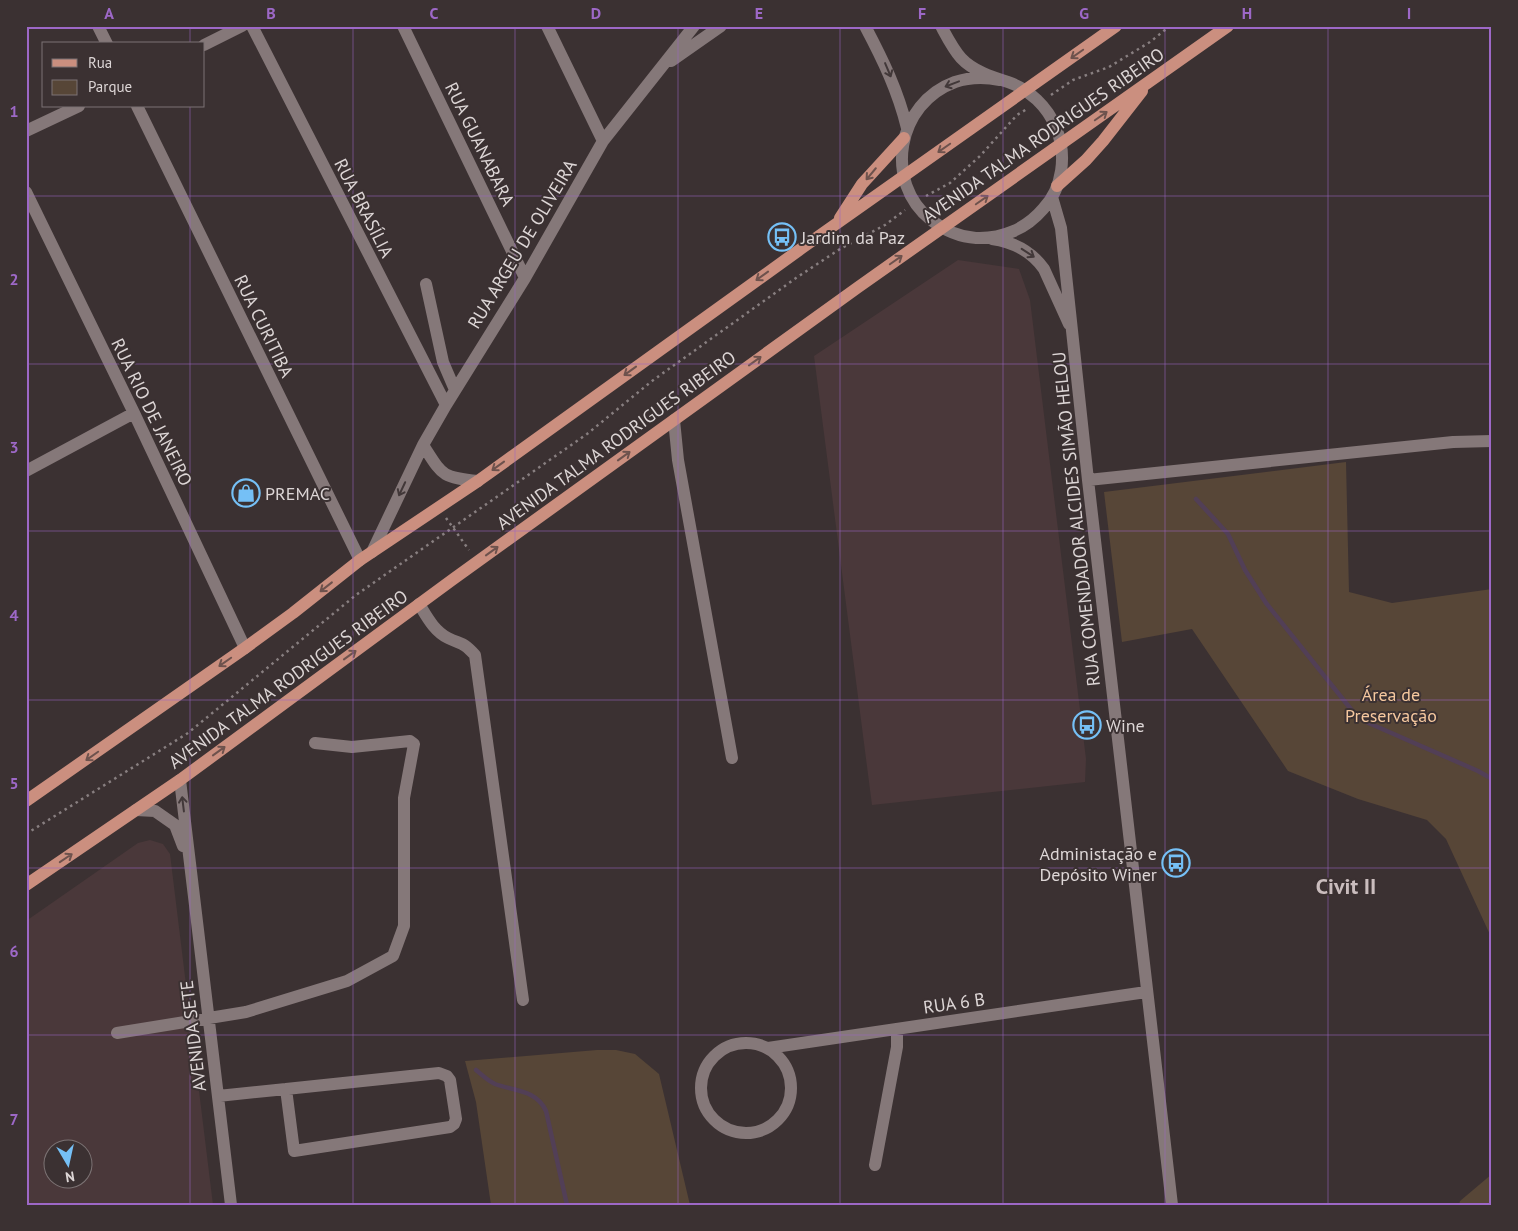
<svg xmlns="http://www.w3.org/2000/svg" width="1518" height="1231" viewBox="0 0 1518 1231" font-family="'PT Sans',sans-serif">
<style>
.built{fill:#4a383a;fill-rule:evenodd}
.green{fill:#574637}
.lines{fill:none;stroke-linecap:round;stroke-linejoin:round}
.stream{stroke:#523f56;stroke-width:4.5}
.path{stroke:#887f80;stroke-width:2.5;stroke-dasharray:2.5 4;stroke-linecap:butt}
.minor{stroke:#857879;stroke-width:12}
.major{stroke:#cb8f7f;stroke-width:12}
.oneway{stroke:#6d524d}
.oneway2{stroke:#423839}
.grid{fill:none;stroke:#9d68c7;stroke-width:1;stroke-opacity:0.55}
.labels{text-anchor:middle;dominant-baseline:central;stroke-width:4;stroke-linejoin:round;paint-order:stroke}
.street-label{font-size:18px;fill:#ddd6d6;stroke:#3b3132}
.poi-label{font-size:18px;fill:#ddd6d6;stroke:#3b3132;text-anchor:start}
.park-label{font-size:18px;fill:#f6c89f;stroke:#3b3132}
.district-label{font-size:22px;font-weight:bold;fill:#cabdbe;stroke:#3b3132}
.neatline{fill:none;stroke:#9d68c7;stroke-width:2}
.grid-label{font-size:16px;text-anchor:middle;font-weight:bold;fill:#9d68c7}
</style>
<rect width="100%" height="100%" fill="#3b3132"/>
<path class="built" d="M 958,260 L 1019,269 L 1030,300 L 1086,759 L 1085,782 L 872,805 L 814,356 Z
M 150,840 L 163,844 L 170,854 L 213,1205 L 26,1205 L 26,921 L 138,843 ZM 52,1148 L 82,1148 L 82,1178 L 52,1178 Z"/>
<path class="green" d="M 1346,462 L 1349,592 L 1392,603 L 1492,589 L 1492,939 L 1446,839 L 1427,820 L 1358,799 L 1288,771 L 1192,629 L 1122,642 L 1104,492 Z
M 597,1050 L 616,1050 L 635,1054 L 659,1074 L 690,1205 L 491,1205 L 476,1102 L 465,1061 Z
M 1492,1174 L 1492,1205 L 1459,1205 L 1460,1201 Z"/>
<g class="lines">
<path class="stream" d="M 1196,499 L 1228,534 L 1245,570 L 1266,603 L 1354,713 L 1364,721 L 1478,771 L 1492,779
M 476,1070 C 482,1075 488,1081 495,1084 C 514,1091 537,1090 546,1111 L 567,1205"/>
<path class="path" d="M 1051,95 L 1073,80 L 1109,67 L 1150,42 L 1170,26
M 926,196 L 950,183 L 980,156 L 1017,115 L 1027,109
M 446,518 L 469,550
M 26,834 L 188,733 L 356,595 L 587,434 L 652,381 L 796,278 L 840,249 L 885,225 L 905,210"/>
<path class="minor" d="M 98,26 L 107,44
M 252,26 L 446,405
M 403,26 L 525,278
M 547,26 L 603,141
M 865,26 C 883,60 898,91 907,128
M 941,26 C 947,37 953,49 961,58 C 973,71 992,77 1008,82 C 1029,89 1048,107 1056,128 C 1067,154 1063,188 1043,209 C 1026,229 1002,239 976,238 C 959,237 944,230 931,220 C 883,182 897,103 955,82 C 970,77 985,77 1000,80
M 204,45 L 242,26
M 671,61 L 721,26
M 137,106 L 360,560
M 26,131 L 79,106
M 26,192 L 134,413 L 245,648
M 1052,197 L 1061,228 L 1088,480 L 1172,1205
M 992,239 C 1013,242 1032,252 1044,269 L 1069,324
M 426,284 L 443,362 L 455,390
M 674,420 L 678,460 L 732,758
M 423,445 C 443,476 441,477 478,481
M 26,471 L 134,413
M 1088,480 L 1453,442 L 1492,441
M 372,552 L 423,445 L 446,405 L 525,278 L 603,141 L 694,26
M 419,604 C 427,617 434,631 448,638 C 462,645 462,641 475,655 L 523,1000
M 180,780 L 231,1205
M 136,810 L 155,811 L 175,825 L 183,846
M 117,1033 L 246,1012 L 347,981 L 393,956 L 404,926 L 404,798 L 414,744 L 410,741 L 352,747 L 315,743
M701 1088a45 45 0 1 1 90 0a45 45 0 1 1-90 0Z
M 768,1048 L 1146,992
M 218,1096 L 286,1089 L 294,1151 L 450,1127 L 454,1124 L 456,1119 L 450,1080 L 447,1076 L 439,1073 L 286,1089
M 875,1165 L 897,1047 L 897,1029"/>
<path class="major" d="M 1057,186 L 1086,160 L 1103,141 L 1142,91
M 840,218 L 862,184 L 904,138
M 26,801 L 245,648 L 293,613 L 360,560 L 478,481 L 802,248 L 1116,26
M 26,885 L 180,780 L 452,580 L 857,288 L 1228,26"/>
</g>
<defs><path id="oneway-shaft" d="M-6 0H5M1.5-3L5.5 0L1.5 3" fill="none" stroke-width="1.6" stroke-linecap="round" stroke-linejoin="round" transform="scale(1.25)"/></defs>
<g class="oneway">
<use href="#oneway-shaft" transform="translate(1077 54) rotate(145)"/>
<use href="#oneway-shaft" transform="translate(1101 116) rotate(-35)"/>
<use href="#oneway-shaft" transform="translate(944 148) rotate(145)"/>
<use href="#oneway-shaft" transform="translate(871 174) rotate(130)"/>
<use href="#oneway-shaft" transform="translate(982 200) rotate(-35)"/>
<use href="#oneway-shaft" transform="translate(896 260) rotate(-35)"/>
<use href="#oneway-shaft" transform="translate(762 276) rotate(144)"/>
<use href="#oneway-shaft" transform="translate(755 361) rotate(-36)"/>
<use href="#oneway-shaft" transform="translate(630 371) rotate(144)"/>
<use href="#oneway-shaft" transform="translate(624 456) rotate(-36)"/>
<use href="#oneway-shaft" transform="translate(498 466) rotate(144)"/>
<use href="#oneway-shaft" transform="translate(492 551) rotate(-36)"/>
<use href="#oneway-shaft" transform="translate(326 587) rotate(142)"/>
<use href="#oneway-shaft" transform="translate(350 655) rotate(-36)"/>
<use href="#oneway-shaft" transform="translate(225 662) rotate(145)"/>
<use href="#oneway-shaft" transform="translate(219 751) rotate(-36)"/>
<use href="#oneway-shaft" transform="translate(92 756) rotate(145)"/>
<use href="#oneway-shaft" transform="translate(66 858) rotate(-34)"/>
</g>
<g class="oneway2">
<use href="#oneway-shaft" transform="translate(888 70) rotate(67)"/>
<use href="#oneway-shaft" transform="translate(952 84) rotate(159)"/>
<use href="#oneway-shaft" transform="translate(1028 253) rotate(33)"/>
<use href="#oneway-shaft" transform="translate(402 489) rotate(115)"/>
<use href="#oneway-shaft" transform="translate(183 804) rotate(-97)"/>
</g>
<path class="grid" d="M 190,26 L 190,44M 353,26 L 353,1205M 515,26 L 515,1205M 678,26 L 678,1205M 840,26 L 840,1205M 1003,26 L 1003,1205M 1165,26 L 1165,1205M 1328,26 L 1328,1205M 190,106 L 190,1205M 26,196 L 1492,196M 26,364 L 1492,364M 26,531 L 1492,531M 26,700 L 1492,700M 26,868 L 1492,868M 26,1035 L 1492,1035"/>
<defs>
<g id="bus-ring" transform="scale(1.4375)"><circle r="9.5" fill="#3b3132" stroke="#75c0f6" stroke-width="1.5"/><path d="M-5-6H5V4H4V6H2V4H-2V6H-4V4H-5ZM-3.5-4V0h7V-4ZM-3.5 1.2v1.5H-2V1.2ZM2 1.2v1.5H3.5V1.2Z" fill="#75c0f6"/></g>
<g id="shop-ring" transform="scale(1.4375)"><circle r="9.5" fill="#3b3132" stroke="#75c0f6" stroke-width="1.5"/><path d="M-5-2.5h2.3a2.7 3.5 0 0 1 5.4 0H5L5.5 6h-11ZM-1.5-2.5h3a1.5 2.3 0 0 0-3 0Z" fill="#75c0f6"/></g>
</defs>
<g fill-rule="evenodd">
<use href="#bus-ring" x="782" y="237"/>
<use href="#shop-ring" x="246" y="493"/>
<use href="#bus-ring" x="1087" y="725"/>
<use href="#bus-ring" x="1176" y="863"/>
</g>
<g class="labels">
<g class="street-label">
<text transform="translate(1043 135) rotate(-35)">AVENIDA TALMA RODRIGUES RIBEIRO</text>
<text transform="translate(480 144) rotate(64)">RUA GUANABARA</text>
<text transform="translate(364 208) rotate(63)">RUA BRASÍLIA</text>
<text transform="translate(522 244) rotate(-59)">RUA ARGEU DE OLIVEIRA</text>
<text transform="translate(264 326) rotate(64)">RUA CURITIBA</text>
<text transform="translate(152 412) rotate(64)">RUA RIO DE JANEIRO</text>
<text transform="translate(616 440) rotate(-36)">AVENIDA TALMA RODRIGUES RIBEIRO</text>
<text transform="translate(1076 519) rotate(-96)">RUA COMENDADOR ALCIDES SIMÃO HELOU</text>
<text transform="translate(288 679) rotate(-36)">AVENIDA TALMA RODRIGUES RIBEIRO</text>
<text transform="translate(954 1003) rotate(-8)">RUA 6 B</text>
<text transform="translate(193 1036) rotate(-97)">AVENIDA SETE</text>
</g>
<g class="poi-label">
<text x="801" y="237">Jardim da Paz</text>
<text x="265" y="493">PREMAC</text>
<text x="1106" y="725">Wine</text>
<text x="1157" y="853" text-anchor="end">Administação e<tspan x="1157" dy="21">Depósito Winer</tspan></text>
</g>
<g class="park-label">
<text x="1391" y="694">Área de<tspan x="1391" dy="21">Preservação</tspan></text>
</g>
<g class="district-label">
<text x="1346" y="886">Civit II</text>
</g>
</g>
<rect width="1518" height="1231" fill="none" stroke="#3b3132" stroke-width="55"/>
<rect x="42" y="42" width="162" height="65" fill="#3b3132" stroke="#7c7374"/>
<rect x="52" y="59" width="25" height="8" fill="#cb8f7f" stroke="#7c7374"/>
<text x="88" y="68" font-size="15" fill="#ddd6d6">Rua</text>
<rect x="52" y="80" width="25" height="15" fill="#574637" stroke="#7c7374"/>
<text x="88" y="92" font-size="15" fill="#ddd6d6">Parque</text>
<g transform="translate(68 1164) rotate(171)"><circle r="24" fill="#3b3132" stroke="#7c7374"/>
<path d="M0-4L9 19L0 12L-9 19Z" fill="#75c0f6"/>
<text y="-8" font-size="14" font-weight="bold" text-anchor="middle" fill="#ddd6d6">N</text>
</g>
<rect x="28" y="28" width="1462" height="1176" class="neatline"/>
<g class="grid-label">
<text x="109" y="19">A</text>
<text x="271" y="19">B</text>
<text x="434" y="19">C</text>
<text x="596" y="19">D</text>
<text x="759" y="19">E</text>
<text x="922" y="19">F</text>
<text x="1084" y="19">G</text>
<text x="1247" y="19">H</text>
<text x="1409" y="19">I</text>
<text x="14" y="117">1</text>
<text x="14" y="285">2</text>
<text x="14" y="453">3</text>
<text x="14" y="621">4</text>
<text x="14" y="789">5</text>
<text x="14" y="957">6</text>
<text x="14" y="1125">7</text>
</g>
</svg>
